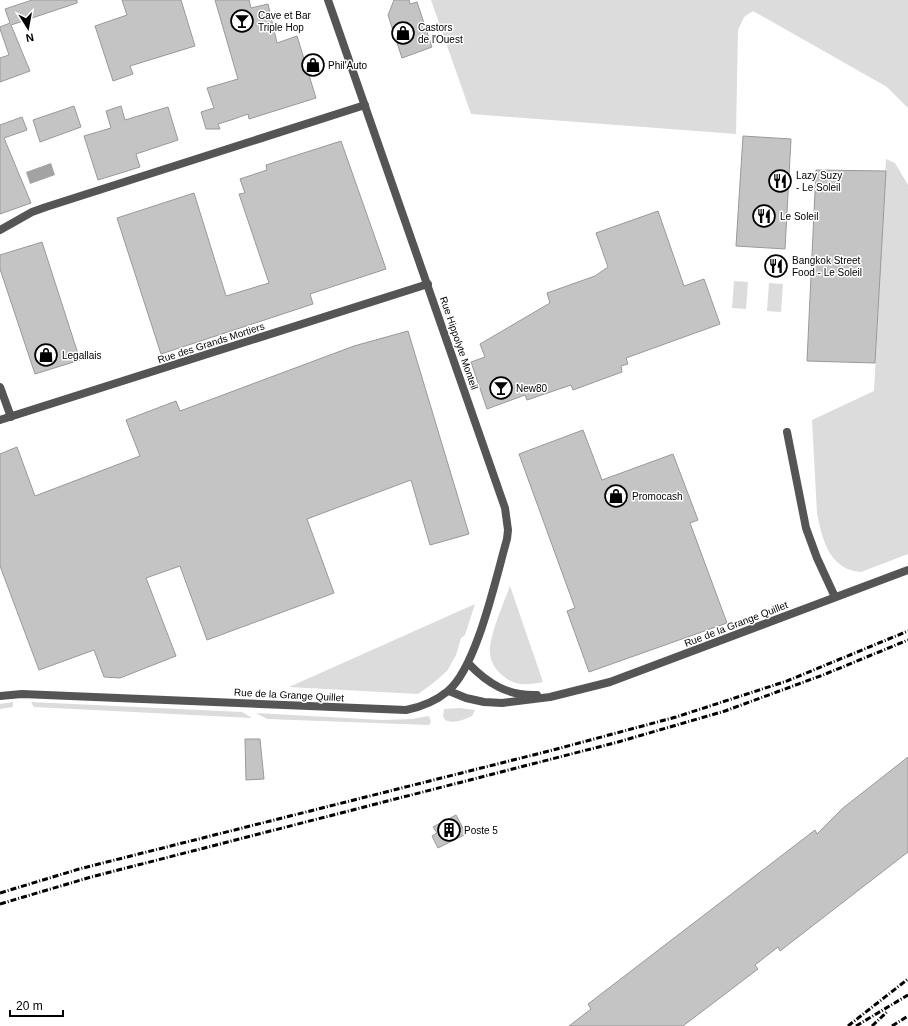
<svg xmlns="http://www.w3.org/2000/svg" width="908" height="1026" viewBox="0 0 908 1026" font-family="Arial,sans-serif">
<style>
.green{fill:#dcdcdc}
.water{fill:#a3a3a3}
.building{fill:#c4c4c4;stroke:#999}
.lines{fill:none;stroke-linecap:round;stroke-linejoin:round}
.minor{stroke:#555;stroke-width:8}
.tertiary{stroke:#555;stroke-width:8}
.rail{stroke:#000;stroke-width:3;stroke-dasharray:6 2 1 2;stroke-linecap:butt}
.labels{text-anchor:middle;dominant-baseline:central;stroke-width:3;stroke-linejoin:round;paint-order:stroke}
.poi-label{font-size:10px;fill:#000;stroke:#fff;text-anchor:start}
.street-label{font-size:10px;fill:#000;stroke:#fff}
</style>
<rect width="100%" height="100%" fill="#fff"/>
<path class="green" d="M 431,0 L 908,0 L 908,108 L 887,87 L 753,11 L 744,17 L 738,30 L 736,134 L 471,114 Z
M 886,159 L 895,163 L 908,185 L 908,554 L 861,572 C 830,570 822,540 817,513 L 812,420 L 874,391 Z
M 734,281 L 748,282 L 746,309 L 732,308 Z
M 769,283 L 783,284 L 781,312 L 767,311 Z
M 510,586 L 543,682 C 528,685 515,687 502,675 C 496,670 491,663 490,654 C 488,639 504,602 510,586 Z
M 475,604 L 465,635 L 461,638 L 456,655 L 447,671 L 432,684 L 418,694 L 289,687 Z
M 13,702 L 13,707 L 0,709 L 0,704 Z
M 31,702 L 242,712 L 252,718 L 34,707 Z
M 460,708 L 475,710 L 472,716 C 463,720 454,724 445,720 L 443,716 L 444,709 Z
M 256,713 L 382,720 L 412,719 L 429,716 L 431,722 L 429,725 L 267,719 Z"/>
<path class="water" d="M 51,163 L 55,175 L 30,184 L 26,172 Z"/>
<path class="building" d="M 32,0 L 77,0 L 77,3 L 11,25 L 30,71 L 0,82 L 0,58 L 9,55 L 0,29 L 0,27 L 10,23 L 5,9 Z
M 122,0 L 181,0 L 195,46 L 130,66 L 133,74 L 113,81 L 95,26 L 127,15 Z
M 215,0 L 249,0 L 251,8 L 268,4 L 277,43 L 297,36 L 316,98 L 249,119 L 248,114 L 231,120 L 218,124 L 220,129 L 206,129 L 201,112 L 214,108 L 207,88 L 238,79 Z
M 394,0 L 409,0 L 410,4 L 417,2 L 432,47 L 402,58 L 388,15 Z
M 74,106 L 81,127 L 40,142 L 33,120 Z
M 121,106 L 125,120 L 168,107 L 178,140 L 136,154 L 140,167 L 98,180 L 84,136 L 111,128 L 106,111 Z
M 22,117 L 27,130 L 4,138 L 31,203 L 0,214 L 0,125 Z
M 743,136 L 791,139 L 785,249 L 736,246 Z
M 341,141 L 386,269 L 310,294 L 313,304 L 161,354 L 117,218 L 194,193 L 226,296 L 269,283 L 239,194 L 245,193 L 240,179 L 267,170 L 266,165 Z
M 816,170 L 886,171 L 875,363 L 807,361 Z
M 658,211 L 684,286 L 704,279 L 720,324 L 626,358 L 628,364 L 621,366 L 622,372 L 573,390 L 571,385 L 527,400 L 525,395 L 487,409 L 471,362 L 485,357 L 480,344 L 550,303 L 547,293 L 595,276 L 608,267 L 596,233 Z
M 42,242 L 80,360 L 35,374 L 0,269 L 0,255 Z
M 408,331 L 469,534 L 430,545 L 411,480 L 307,519 L 334,593 L 207,640 L 180,566 L 146,578 L 176,656 L 120,678 L 104,677 L 94,650 L 39,670 L 0,566 L 0,454 L 17,447 L 35,496 L 140,456 L 126,420 L 176,401 L 180,411 L 354,346 Z
M 583,430 L 602,480 L 673,454 L 698,520 L 690,523 L 727,623 L 589,672 L 567,611 L 575,608 L 519,454 Z
M 245,739 L 260,739 L 264,779 L 246,780 Z
M 908,757 L 908,852 L 780,951 L 778,947 L 755,965 L 758,969 L 683,1026 L 569,1026 L 591,1009 L 588,1004 L 815,830 L 817,834 L 843,808 Z
M 456,815 L 466,834 L 438,848 L 432,836 L 437,833 L 433,827 Z"/>
<g class="lines">
<path class="minor" d="M 0,230 L 32,212 L 46,207 L 365,105
M 0,387 L 11,417
M 0,420 L 428,284
M 787,432 L 806,528 L 817,558 L 835,597"/>
<path class="tertiary" d="M 468,663 C 488,684 508,696 537,695
M 449,691 L 466,698 L 484,702 L 502,703 L 550,697 L 610,682 L 908,570
M 0,696 L 22,694 L 406,710 C 421,707 436,701 448,691 C 477,667 496,577 507,539 L 508,530 L 505,508 L 328,0"/>
<path class="rail" d="M 0,893 L 79,869 L 553,750 L 676,717 L 787,681 L 908,631
M 0,904 L 91,877 L 618,742 L 725,711 L 823,675 L 908,640
M 848,1026 L 908,979
M 856,1026 L 908,995
M 872,1026 L 888,1011
M 892,1026 L 908,1016"/>
</g>
<defs>
<g id="bar-ring" transform="scale(1.15)"><circle r="9.5" fill="#fff" stroke="#000" stroke-width="1.5"/><path d="M-6-5H6L.8 .8V4.5H3.5V6h-7V4.5H-.8V.8Z" fill="#000"/></g>
<g id="shop-ring" transform="scale(1.15)"><circle r="9.5" fill="#fff" stroke="#000" stroke-width="1.5"/><path d="M-5-2.5h2.3a2.7 3.5 0 0 1 5.4 0H5L5.5 6h-11ZM-1.5-2.5h3a1.5 2.3 0 0 0-3 0Z" fill="#000"/></g>
<g id="restaurant-ring" transform="scale(1.15)"><circle r="9.5" fill="#fff" stroke="#000" stroke-width="1.5"/><path d="M-5-6h1v4h1v-4h1v4h1v-4h1v5L-1.5 .5V6h-2V.5L-5-1ZM5-6V6H3V1.5H1.5Q1.5-4 5-6Z" fill="#000"/></g>
<g id="building-ring" transform="scale(1.15)"><circle r="9.5" fill="#fff" stroke="#000" stroke-width="1.5"/><path d="M-4-6H4V6H1V3H-1V6H-4ZM-2.5-4.3h1.7v1.8h-1.7ZM.8-4.3h1.7v1.8H.8ZM-2.5-1h1.7V.8h-1.7ZM.8-1h1.7V.8H.8Z" fill="#000"/></g>
</defs>
<g fill-rule="evenodd">
<use href="#bar-ring" x="242" y="21"/>
<use href="#shop-ring" x="403" y="33"/>
<use href="#shop-ring" x="313" y="65"/>
<use href="#restaurant-ring" x="780" y="181"/>
<use href="#restaurant-ring" x="764" y="216"/>
<use href="#restaurant-ring" x="776" y="266"/>
<use href="#shop-ring" x="46" y="355"/>
<use href="#bar-ring" x="501" y="388"/>
<use href="#shop-ring" x="616" y="496"/>
<use href="#building-ring" x="449" y="830"/>
</g>
<g class="labels">
<g class="poi-label">
<text x="258" y="15">Cave et Bar<tspan x="258" dy="12">Triple Hop</tspan></text>
<text x="418" y="27">Castors<tspan x="418" dy="12">de l'Ouest</tspan></text>
<text x="328" y="65">Phil'Auto</text>
<text x="796" y="175">Lazy Suzy<tspan x="796" dy="12">- Le Soleil</tspan></text>
<text x="780" y="216">Le Soleil</text>
<text x="792" y="260">Bangkok Street<tspan x="792" dy="12">Food - Le Soleil</tspan></text>
<text x="62" y="355">Legallais</text>
<text x="516" y="388">New80</text>
<text x="632" y="496">Promocash</text>
<text x="464" y="830">Poste 5</text>
</g>
<g class="street-label">
<text transform="translate(211 343) rotate(-18)">Rue des Grands Mortiers</text>
<text transform="translate(459 343) rotate(71)">Rue Hippolyte Monteil</text>
<text transform="translate(736 624) rotate(-21)">Rue de la Grange Quillet</text>
<text transform="translate(289 695) rotate(3)">Rue de la Grange Quillet</text>
</g>
</g>
<g transform="translate(28 28) rotate(169)" stroke="#ffffff" stroke-width="3" paint-order="stroke">
<path d="M0-3L7 15L0 10L-7 15Z" fill="#000000"/>
<text y="-6" font-size="11" font-weight="bold" text-anchor="middle" fill="#000000">N</text>
</g>
<path d="M10 1010v6h53v-6" fill="none" stroke="#000000" stroke-width="2"/>
<text x="16" y="1010" font-size="12" fill="#000000" stroke="#ffffff" stroke-width="3" paint-order="stroke">20 m</text>
</svg>
